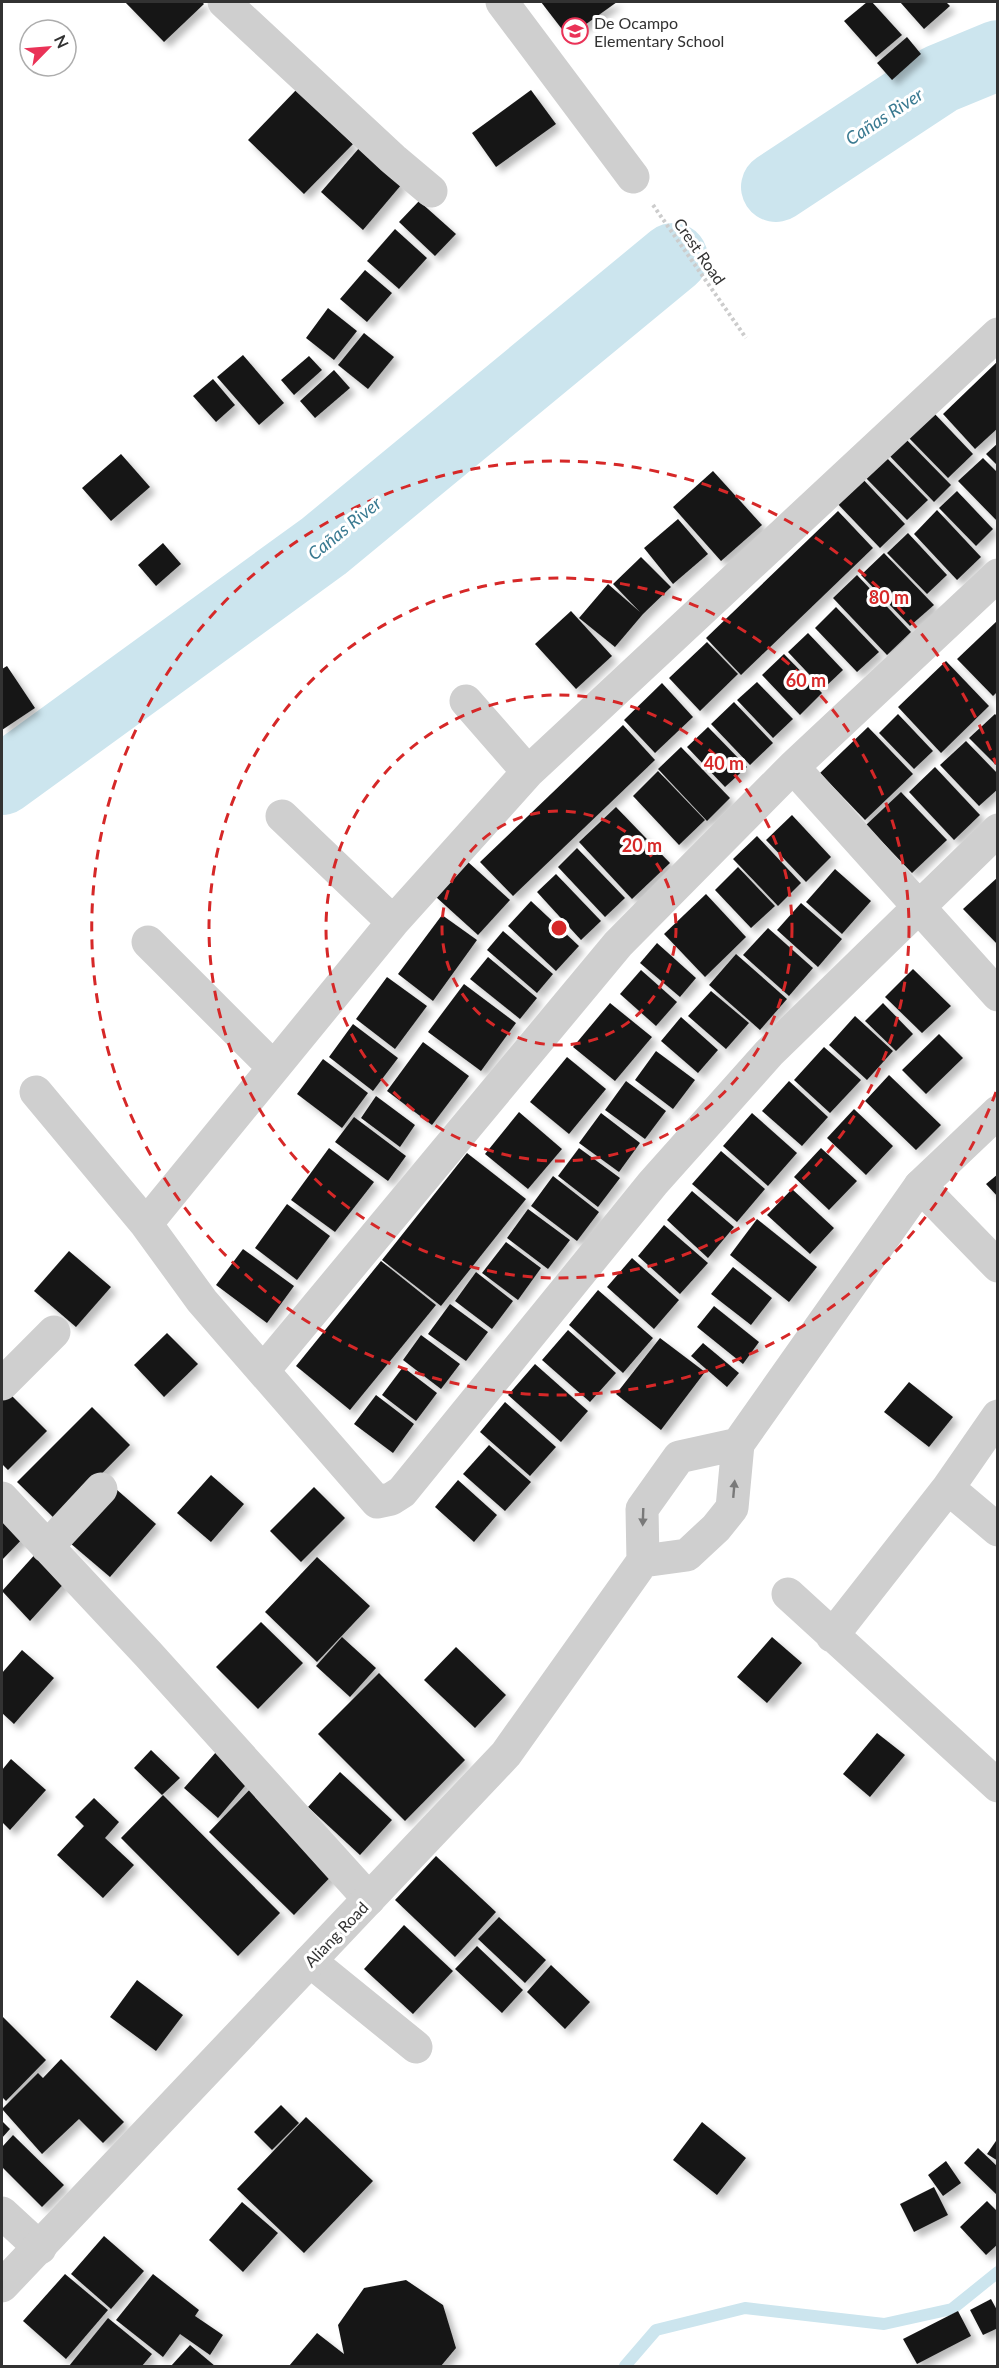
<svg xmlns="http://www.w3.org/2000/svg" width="999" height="2368" viewBox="0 0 999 2368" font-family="Lato,sans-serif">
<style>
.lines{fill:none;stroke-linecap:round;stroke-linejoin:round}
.stream{stroke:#cce5ee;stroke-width:12}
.river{stroke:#cce5ee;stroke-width:70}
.building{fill:#191919;filter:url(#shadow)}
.path{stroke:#ccc;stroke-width:4;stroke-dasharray:3 3;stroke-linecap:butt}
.minor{stroke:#cfcfcf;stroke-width:33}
.tertiary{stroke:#cfcfcf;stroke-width:33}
.oneway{fill:#797979}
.ring{fill:none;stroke:#d62828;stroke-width:3;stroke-dasharray:10 8}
.labels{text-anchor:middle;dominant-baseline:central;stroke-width:6;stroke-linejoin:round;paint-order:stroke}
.poi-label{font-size:16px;fill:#323232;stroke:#fff;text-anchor:start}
.street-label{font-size:16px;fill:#323232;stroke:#fff}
.water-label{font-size:18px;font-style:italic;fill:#3a7a91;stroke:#fff}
.centre{fill:#d62828;stroke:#fff;stroke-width:3}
.ring-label{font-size:18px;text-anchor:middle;font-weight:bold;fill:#d62828;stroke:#fff;stroke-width:6;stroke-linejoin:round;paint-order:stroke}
</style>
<defs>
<filter id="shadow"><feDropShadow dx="5.5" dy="5.5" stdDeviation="3" flood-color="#0004"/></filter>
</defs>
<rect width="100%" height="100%" fill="#fff"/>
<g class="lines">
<path class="stream" d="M 625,2366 L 656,2330 L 745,2308 L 884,2324 L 952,2309 L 998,2272"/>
<path class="river" d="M 776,187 L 940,79 L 998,55
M 2,780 L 324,546 L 673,258"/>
</g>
<path class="building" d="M 125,2 L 202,2 L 204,4 L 164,42 Z
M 541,2 L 617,2 L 568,37 Z
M 867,2 L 872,2 L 902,35 L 876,57 L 844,21 Z
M 900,2 L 946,2 L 950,6 L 924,29 Z
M 907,37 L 921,54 L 892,80 L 877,63 Z
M 297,89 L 353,144 L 304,194 L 248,140 Z
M 531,90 L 556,124 L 496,167 L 472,133 Z
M 360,147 L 402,184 L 363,230 L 321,192 Z
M 419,201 L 456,234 L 435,256 L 399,222 Z
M 395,229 L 427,258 L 399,289 L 367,261 Z
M 365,270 L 392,293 L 367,322 L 340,299 Z
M 328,308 L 357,331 L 334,360 L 306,338 Z
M 364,333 L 394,357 L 368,389 L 338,365 Z
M 243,355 L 284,403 L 259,425 L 217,377 Z
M 309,356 L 322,370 L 294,395 L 281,380 Z
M 998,361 L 998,428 L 975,449 L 943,414 Z
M 334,370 L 350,388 L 315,418 L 300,401 Z
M 213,379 L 235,405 L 216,422 L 193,396 Z
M 933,412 L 973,454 L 948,478 L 908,437 Z
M 900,433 L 951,485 L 934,502 L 883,449 Z
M 998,443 L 998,466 L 986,454 Z
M 121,454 L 150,487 L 111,521 L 82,488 Z
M 885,456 L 928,500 L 907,520 L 864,476 Z
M 983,458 L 998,473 L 998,522 L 958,481 Z
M 713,471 L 762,525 L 721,561 L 673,507 Z
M 859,475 L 905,524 L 880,548 L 833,499 Z
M 957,491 L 993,529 L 976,546 L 939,508 Z
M 937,510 L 981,557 L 957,580 L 914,534 Z
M 838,511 L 873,548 L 741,675 L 706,638 Z
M 678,519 L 708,554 L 673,584 L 644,548 Z
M 908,533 L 947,575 L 927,594 L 887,553 Z
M 163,543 L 181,564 L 156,586 L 138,565 Z
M 884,553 L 934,605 L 910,626 L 861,575 Z
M 641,557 L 671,587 L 643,614 L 615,647 L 579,618 L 608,584 L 640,612 L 613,584 Z
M 857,575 L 911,632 L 887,655 L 833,598 Z
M 836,607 L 879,652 L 857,672 L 815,628 Z
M 571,611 L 612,656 L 576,689 L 535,644 Z
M 998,620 L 998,691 L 993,696 L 957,659 Z
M 808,633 L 843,670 L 823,689 L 788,652 Z
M 707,642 L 738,674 L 700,711 L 669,678 Z
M 784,654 L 822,693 L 800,715 L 762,675 Z
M 946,661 L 989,706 L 941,753 L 898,707 Z
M 7,666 L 35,708 L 2,730 L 2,669 Z
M 757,682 L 793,719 L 773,738 L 737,700 Z
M 662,683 L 693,717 L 655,753 L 624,720 Z
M 734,702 L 773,743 L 750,765 L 711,724 Z
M 898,714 L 933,751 L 914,769 L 879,733 Z
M 995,714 L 998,717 L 998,767 L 969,738 Z
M 623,725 L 655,760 L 513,896 L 480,862 Z
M 708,727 L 747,767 L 725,787 L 687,747 Z
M 868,727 L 913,774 L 865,820 L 820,773 Z
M 966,741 L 998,774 L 998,789 L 979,806 L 940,765 Z
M 681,747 L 730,798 L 707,821 L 658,769 Z
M 935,767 L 980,815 L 954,840 L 909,792 Z
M 658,771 L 705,820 L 679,845 L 633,796 Z
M 901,792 L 947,840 L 912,873 L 866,825 Z
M 616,807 L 670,863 L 632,899 L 579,842 Z
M 792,815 L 831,857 L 806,882 L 766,840 Z
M 757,836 L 801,883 L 778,906 L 733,859 Z
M 577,848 L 625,898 L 605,917 L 558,867 Z
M 468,862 L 510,900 L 478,935 L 436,897 Z
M 738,867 L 775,906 L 751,928 L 715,890 Z
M 835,869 L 871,901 L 842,934 L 806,902 Z
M 556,874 L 601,921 L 581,940 L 537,892 Z
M 998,877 L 998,945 L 963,909 Z
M 706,894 L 746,937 L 705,977 L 664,934 Z
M 531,901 L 579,946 L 556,971 L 508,926 Z
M 801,903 L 842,939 L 818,967 L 777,930 Z
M 442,915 L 477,940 L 433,1001 L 398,974 Z
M 768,928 L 813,968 L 789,996 L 743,955 Z
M 503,931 L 553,974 L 537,993 L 487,950 Z
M 657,943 L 696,978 L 680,997 L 640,963 Z
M 736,954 L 787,999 L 760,1030 L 709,985 Z
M 488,957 L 537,998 L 520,1019 L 470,979 Z
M 913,969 L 951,1006 L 922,1033 L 885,997 Z
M 641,970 L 677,1002 L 656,1026 L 620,994 Z
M 387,977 L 427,1006 L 395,1049 L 356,1019 Z
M 464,984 L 516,1023 L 481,1071 L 428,1032 Z
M 711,991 L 749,1023 L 726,1049 L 688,1016 Z
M 610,1003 L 652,1037 L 615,1081 L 573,1047 Z
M 883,1003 L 913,1034 L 896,1051 L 865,1021 Z
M 855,1016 L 893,1051 L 867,1080 L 829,1045 Z
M 681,1017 L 718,1050 L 698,1073 L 661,1041 Z
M 353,1024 L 398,1058 L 373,1091 L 329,1057 Z
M 939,1034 L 963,1058 L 926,1094 L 902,1070 Z
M 423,1042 L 469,1076 L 432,1125 L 387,1091 Z
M 824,1047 L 861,1080 L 830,1113 L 794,1080 Z
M 656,1051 L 695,1080 L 673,1109 L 635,1080 Z
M 567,1057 L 606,1089 L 569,1134 L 530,1102 Z
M 323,1059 L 368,1093 L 342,1128 L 297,1094 Z
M 889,1075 L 941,1125 L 916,1150 L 865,1101 Z
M 626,1081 L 666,1111 L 645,1139 L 605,1110 Z
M 789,1081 L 828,1117 L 802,1146 L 762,1111 Z
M 376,1096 L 415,1125 L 400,1147 L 361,1118 Z
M 854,1109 L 893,1146 L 866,1175 L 827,1138 Z
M 519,1112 L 562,1149 L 528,1189 L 485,1154 Z
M 601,1113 L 640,1143 L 619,1172 L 579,1143 Z
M 752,1113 L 797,1153 L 768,1186 L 723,1146 Z
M 354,1117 L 406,1156 L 388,1181 L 335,1142 Z
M 329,1148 L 374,1182 L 335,1232 L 291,1200 Z
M 579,1148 L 620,1178 L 598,1207 L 558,1176 Z
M 821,1148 L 857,1181 L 829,1210 L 794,1177 Z
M 721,1151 L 765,1189 L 737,1222 L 692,1184 Z
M 467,1153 L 526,1199 L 441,1306 L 382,1260 Z
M 998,1174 L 998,1197 L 986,1184 Z
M 553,1176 L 599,1212 L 577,1241 L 531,1206 Z
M 792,1189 L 834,1228 L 810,1254 L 767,1215 Z
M 692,1191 L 734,1227 L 708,1258 L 667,1220 Z
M 287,1204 L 330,1236 L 297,1280 L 255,1248 Z
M 528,1209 L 570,1240 L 548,1269 L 507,1238 Z
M 757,1219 L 817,1267 L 789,1302 L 730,1255 Z
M 664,1225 L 708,1263 L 680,1294 L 638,1256 Z
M 506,1242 L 541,1268 L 518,1300 L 482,1273 Z
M 243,1249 L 294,1286 L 267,1323 L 216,1285 Z
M 69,1251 L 111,1287 L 76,1327 L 34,1291 Z
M 632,1258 L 679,1300 L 654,1329 L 607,1287 Z
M 381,1261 L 436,1305 L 350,1410 L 296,1366 Z
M 733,1267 L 772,1298 L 751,1325 L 711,1294 Z
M 476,1272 L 513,1301 L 492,1329 L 455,1301 Z
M 598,1290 L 653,1338 L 623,1373 L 569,1325 Z
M 450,1304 L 488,1332 L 466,1361 L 428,1334 Z
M 714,1306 L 759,1342 L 743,1364 L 697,1327 Z
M 568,1330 L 616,1373 L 590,1402 L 542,1360 Z
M 167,1333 L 198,1364 L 164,1397 L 134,1365 Z
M 421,1335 L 460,1364 L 441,1389 L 403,1360 Z
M 660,1338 L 705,1372 L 661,1430 L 616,1394 Z
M 703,1343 L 739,1373 L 727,1387 L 691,1356 Z
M 535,1364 L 588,1411 L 561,1442 L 508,1395 Z
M 403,1367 L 437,1393 L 416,1421 L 382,1395 Z
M 909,1382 L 953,1417 L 929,1447 L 884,1412 Z
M 9,1393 L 47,1431 L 8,1470 L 2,1464 L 2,1400 Z
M 376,1395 L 414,1424 L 393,1453 L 354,1424 Z
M 505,1402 L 556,1447 L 530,1476 L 480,1432 Z
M 92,1407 L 130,1445 L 56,1520 L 17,1482 Z
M 489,1445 L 531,1482 L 505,1511 L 463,1474 Z
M 211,1475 L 244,1504 L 211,1542 L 177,1513 Z
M 458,1480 L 497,1515 L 474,1542 L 435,1507 Z
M 314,1487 L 345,1518 L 301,1562 L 270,1531 Z
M 116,1489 L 156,1524 L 110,1577 L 70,1543 Z
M 2,1508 L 28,1533 L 2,1560 Z
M 38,1551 L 68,1579 L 30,1621 L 2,1591 Z
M 317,1557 L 370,1606 L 317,1662 L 265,1612 Z
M 261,1622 L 303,1663 L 258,1709 L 216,1667 Z
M 342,1637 L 376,1668 L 350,1697 L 316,1666 Z
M 772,1637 L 802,1663 L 767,1703 L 737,1677 Z
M 456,1647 L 506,1695 L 475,1728 L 424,1680 Z
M 22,1650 L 54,1678 L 14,1724 L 2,1713 L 2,1673 Z
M 379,1673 L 465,1760 L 405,1821 L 318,1734 Z
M 877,1733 L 905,1755 L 870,1797 L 843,1774 Z
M 151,1750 L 180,1778 L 162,1795 L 134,1768 Z
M 217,1751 L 250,1780 L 218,1818 L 184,1788 Z
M 11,1759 L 46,1790 L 10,1830 L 2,1822 L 2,1770 Z
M 340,1772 L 392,1820 L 360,1855 L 308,1807 Z
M 255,1784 L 340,1867 L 294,1915 L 209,1832 Z
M 163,1795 L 280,1913 L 238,1956 L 121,1838 Z
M 94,1798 L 119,1822 L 105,1838 L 134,1865 L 103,1898 L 57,1855 L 84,1826 L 75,1817 Z
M 436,1856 L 496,1912 L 455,1957 L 395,1900 Z
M 499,1917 L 546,1960 L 525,1983 L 478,1939 Z
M 404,1925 L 453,1971 L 413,2014 L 364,1969 Z
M 477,1946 L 523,1990 L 502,2013 L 455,1969 Z
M 551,1965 L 590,2002 L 565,2029 L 527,1992 Z
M 137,1980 L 183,2015 L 156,2051 L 110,2017 Z
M 2,2016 L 46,2060 L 6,2101 L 2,2097 Z
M 61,2059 L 124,2122 L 103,2143 L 79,2119 L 42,2154 L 2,2109 L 38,2073 L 43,2078 Z
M 281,2105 L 299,2123 L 272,2150 L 254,2132 Z
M 306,2117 L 373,2181 L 304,2253 L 237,2189 Z
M 2,2121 L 10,2129 L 2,2138 Z
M 702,2122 L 746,2158 L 717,2195 L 673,2160 Z
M 13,2135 L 64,2185 L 42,2207 L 2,2167 L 2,2147 Z
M 998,2138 L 998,2161 L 987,2154 Z
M 978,2148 L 998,2167 L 998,2196 L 964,2163 Z
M 946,2161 L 961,2183 L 943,2196 L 928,2175 Z
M 934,2187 L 948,2215 L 914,2232 L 900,2204 Z
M 987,2201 L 998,2212 L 998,2244 L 986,2255 L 960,2227 Z
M 242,2202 L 278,2233 L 243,2272 L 209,2240 Z
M 104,2236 L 144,2271 L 111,2309 L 71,2274 Z
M 65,2274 L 108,2310 L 66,2359 L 23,2321 Z
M 153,2274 L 199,2310 L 195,2316 L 223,2335 L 210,2355 L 180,2334 L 163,2357 L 116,2320 Z
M 406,2280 L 443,2305 L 456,2348 L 441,2366 L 289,2366 L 317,2333 L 344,2354 L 338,2325 L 364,2288 Z
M 991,2299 L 998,2312 L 998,2328 L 983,2335 L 970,2310 Z
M 958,2311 L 971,2336 L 917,2364 L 903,2339 Z
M 108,2318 L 152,2354 L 142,2366 L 69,2366 Z
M 190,2345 L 215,2366 L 171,2366 Z"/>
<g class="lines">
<path class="path" d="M 653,205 L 746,338"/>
<path class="minor" d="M 224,2 L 393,159 L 431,191
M 502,2 L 633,177
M 466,701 L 528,772
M 793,767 L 998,995
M 282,816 L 393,922
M 148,942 L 273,1067
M 36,1092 L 146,1224 L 202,1301 L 377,1502 L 391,1499 L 402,1492 L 653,1183 L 769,1053 L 998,830
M 920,1186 L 998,1266
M 146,1224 L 393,922 L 528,772 L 998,334
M 263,1371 L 618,944 L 793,767 L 998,575
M 2,1384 L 54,1332
M 998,1416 L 948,1488 L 998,1530
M 2,1498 L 148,1654 L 369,1899
M 47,1547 L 101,1489
M 788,1594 L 998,1786
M 832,1636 L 948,1488
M 310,1961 L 416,2047
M 2,2213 L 40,2248"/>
<path class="tertiary" d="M 643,1561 L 687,1555 L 716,1528 L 732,1508 L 738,1444 L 920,1186 L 998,1112
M 643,1561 L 642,1509 L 679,1457 L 738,1444
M 2,2286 L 506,1754 L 643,1561"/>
</g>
<defs><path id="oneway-solid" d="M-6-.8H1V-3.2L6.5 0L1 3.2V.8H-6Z" transform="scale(1.5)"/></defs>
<g class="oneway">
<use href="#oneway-solid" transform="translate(734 1489) rotate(-85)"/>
<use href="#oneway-solid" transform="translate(643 1517) rotate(92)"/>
</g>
<g class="ring">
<circle cx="559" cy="928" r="117"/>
<circle cx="559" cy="928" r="233"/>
<circle cx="559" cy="928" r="350"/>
<path d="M996 1092A467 467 0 1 1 996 764"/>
</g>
<defs>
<g id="school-ring" transform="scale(1.35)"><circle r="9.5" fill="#fff" stroke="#ea3257" stroke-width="1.5"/><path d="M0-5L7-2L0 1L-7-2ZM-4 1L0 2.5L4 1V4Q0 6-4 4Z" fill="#ea3257"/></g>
</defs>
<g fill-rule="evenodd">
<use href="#school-ring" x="575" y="31"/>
</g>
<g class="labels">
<g class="poi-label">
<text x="594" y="22">De Ocampo<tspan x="594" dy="18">Elementary School</tspan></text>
</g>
<g class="street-label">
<text transform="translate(700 251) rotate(55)">Crest Road</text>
<text transform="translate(336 1934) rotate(-46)">Aliang Road</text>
</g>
<g class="water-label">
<text transform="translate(884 116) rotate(-33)">Cañas River</text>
<text transform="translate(344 528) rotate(-39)">Cañas River</text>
</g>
</g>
<circle cx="559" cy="928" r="9" class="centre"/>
<g class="ring-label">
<text x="889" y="604">80 m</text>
<text x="806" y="687">60 m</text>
<text x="724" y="770">40 m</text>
<text x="642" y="852">20 m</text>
</g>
<rect width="999" height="2368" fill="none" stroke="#323232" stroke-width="6"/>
<g transform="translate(48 48) rotate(65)"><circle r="28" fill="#ffffff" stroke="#adadad" stroke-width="1.5"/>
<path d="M0-4.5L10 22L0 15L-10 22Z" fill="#ea3257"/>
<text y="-9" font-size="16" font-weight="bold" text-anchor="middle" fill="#323232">N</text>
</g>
</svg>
